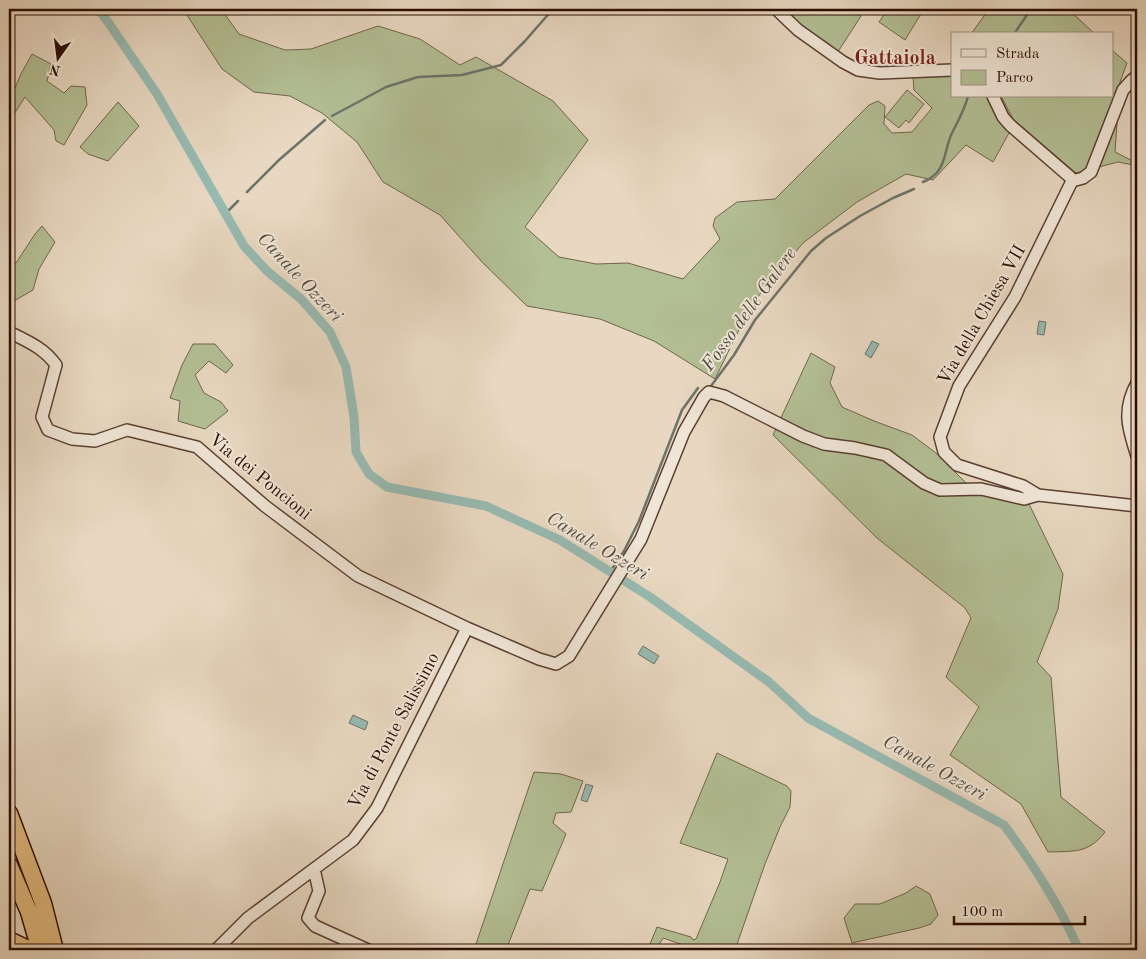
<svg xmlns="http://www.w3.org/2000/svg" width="1146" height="959" viewBox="0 0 1146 959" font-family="'Old Standard TT',serif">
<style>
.green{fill:#b3bf95;stroke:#70664b}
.water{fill:#97bab1;stroke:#6c746b}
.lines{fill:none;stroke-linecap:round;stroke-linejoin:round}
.stream{stroke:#6c746b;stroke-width:2.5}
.canal{stroke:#97bab1;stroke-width:9}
.minor-casing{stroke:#5b3f31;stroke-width:14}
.highway-casing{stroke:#2c0c01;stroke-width:19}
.minor{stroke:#f0e6d7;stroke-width:11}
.highway{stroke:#e4bc80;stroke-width:16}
.labels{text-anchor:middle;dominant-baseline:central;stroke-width:4;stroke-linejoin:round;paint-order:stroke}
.street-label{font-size:18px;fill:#2c0c01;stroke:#f0e6d7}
.water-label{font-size:19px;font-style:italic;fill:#51493f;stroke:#f0e6d7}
.quarter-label{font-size:20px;font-weight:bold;fill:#7a1f14;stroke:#f0e6d7}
</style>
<rect width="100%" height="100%" fill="#e8d8c1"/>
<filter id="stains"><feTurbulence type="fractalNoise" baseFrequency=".004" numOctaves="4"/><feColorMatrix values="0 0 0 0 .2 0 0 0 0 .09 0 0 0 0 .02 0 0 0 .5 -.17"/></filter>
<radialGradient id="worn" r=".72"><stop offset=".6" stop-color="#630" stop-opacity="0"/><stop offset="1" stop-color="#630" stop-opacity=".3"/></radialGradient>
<path class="green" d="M 183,9 L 221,9 L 239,34 L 285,50 L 311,49 L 378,26 L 420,39 L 460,65 L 476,57 L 553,101 L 588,140 L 525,227 L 559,257 L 596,264 L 628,263 L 683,279 L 720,239 L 713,226 L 715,218 L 737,202 L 775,199 L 869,105 L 878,101 L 885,106 L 884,124 L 892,133 L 912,132 L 932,108 L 914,90 L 913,77 L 952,76 L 952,96 L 989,96 L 1009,133 L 993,162 L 966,145 L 933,180 L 906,174 L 857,202 L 803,243 L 751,305 L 715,379 L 654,341 L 600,319 L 527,306 L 482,262 L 440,215 L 383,182 L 357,142 L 322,113 L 290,96 L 254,92 L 222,69 Z
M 771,9 L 852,9 L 861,16 L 832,61 L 812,47 Z
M 888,9 L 924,9 L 905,40 L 879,22 Z
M 989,9 L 1068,9 L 1095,34 L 971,34 Z
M 1112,50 L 1127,63 L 1120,82 L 1115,152 L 1133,161 L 1133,165 L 1118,162 L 1076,173 L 1013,119 L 1001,96 L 1112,96 Z
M 32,54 L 51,64 L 47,81 L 64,93 L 71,86 L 85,87 L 87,105 L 64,145 L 56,141 L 54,130 L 25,97 L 9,122 L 9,102 L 21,74 Z
M 907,90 L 924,104 L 909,123 L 906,120 L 899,128 L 885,117 Z
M 118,102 L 139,126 L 108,161 L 88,154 L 80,147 Z
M 42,226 L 55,242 L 39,269 L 33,290 L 14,301 L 9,302 L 9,261 L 16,263 L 35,234 Z
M 193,344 L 215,344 L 233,365 L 226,373 L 209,361 L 195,375 L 204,393 L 221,402 L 228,411 L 205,429 L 178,421 L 180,401 L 170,398 L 182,365 Z
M 811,353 L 835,367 L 830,383 L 842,407 L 874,421 L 912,435 L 936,453 L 975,492 L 1029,504 L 1063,574 L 1058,609 L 1037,662 L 1051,677 L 1061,797 L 1105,832 C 1088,854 1074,851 1048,852 L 1021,804 L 950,755 L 979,707 L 946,677 L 971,618 L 965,608 L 877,538 L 773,435 Z
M 717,753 L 787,786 L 791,791 L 790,807 L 780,827 L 765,864 L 735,950 L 681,950 L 683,945 L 663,938 L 658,947 L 650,944 L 657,927 L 691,937 L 693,940 L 696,939 L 720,882 L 728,859 L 680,843 Z
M 534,772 L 561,774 L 583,781 L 571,812 L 556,813 L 553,823 L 566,834 L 542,891 L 530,889 L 506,950 L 474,950 Z
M 916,886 L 930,894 L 938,915 L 931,924 L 919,928 L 852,943 L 844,918 L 855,904 L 880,904 L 906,893 Z"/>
<path class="water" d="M 1039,321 L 1046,322 L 1044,335 L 1037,334 Z
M 872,341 L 879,344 L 871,358 L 865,354 Z
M 643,646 L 659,656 L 654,664 L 638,654 Z
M 353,715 L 368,722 L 365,730 L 349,723 Z
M 586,784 L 593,786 L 587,802 L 581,800 Z"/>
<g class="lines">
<path class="stream" d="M 1014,34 L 1031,9
M 332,116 L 386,87 L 418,77 L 462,75 L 501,65 L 525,41 L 553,9
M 923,182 C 948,172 943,151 952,133 C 958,121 965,109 968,96
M 247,192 L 279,160 L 325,120
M 225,214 L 238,201
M 711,386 L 734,355 L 755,320 L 811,251 L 826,238 L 860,216 L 893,198 L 914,189
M 610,572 L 624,551 L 639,521 L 682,410 L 698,388"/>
<path class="canal" d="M 98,9 L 108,22 L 157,94 L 244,246 L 267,271 L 301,299 L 330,332 L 346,367 L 354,417 L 356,452 L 369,474 L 387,487 L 486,506 L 560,540 L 650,597 L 769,682 L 808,718 L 1004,825 C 1033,864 1060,906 1079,950"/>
<g class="minor-casing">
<path id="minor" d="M 776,9 L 798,30 L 843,62 L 858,70 L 880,73 L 952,70
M 993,96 L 1003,117 L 1010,125 L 1070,177 L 1072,181 L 1015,297 L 959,386 L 940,437 L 944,452 L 957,465 L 1023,486 L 1038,495
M 1072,181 L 1083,178 L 1091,172 L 1123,90 L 1131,81 L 1137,76
M 9,332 C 27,341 44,348 56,365 L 42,417 L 48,430 L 72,439 L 95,441 L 127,430 L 197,447 L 265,506 L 358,576 L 467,628
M 1137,383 C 1122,410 1128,428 1137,456
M 314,869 L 319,891 L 308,918 L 315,926 L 368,950
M 216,950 L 248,918 L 353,840 L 377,808 L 467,628 L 539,659 L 556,664 L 569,656 L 641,539 L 684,432 L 704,397 L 709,392 L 724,396 L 803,436 L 824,444 L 855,448 L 886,455 L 924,483 L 940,490 L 981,489 L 1024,499 L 1038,495 L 1137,506"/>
</g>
<g class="highway-casing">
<path id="highway" d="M 9,813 L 43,903 L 55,950
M 9,865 L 29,912 L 40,950
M 9,940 L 30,950"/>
</g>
<use href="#minor" class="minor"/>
<use href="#highway" class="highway"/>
</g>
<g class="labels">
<g class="street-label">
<text transform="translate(982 315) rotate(-60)">Via della Chiesa VII</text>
<text transform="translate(260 477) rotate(39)">Via dei Poncioni</text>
<text transform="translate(394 731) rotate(-62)">Via di Ponte Salissimo</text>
</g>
<g class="water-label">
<text transform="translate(299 278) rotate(47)">Canale Ozzeri</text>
<text transform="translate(750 310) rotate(-54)">Fosso delle Galere</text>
<text transform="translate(597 547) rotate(31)">Canale Ozzeri</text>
<text transform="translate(934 769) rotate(29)">Canale Ozzeri</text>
</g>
<g class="quarter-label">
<text x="895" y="59">Gattaiola</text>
</g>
</g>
<rect width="1146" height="959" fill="none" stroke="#e8d8c1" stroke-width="30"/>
<rect x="10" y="10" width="1126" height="939" fill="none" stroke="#2c0c01" stroke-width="2.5"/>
<rect x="15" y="15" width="1116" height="929" fill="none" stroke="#2c0c01"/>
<rect x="951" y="32" width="162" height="65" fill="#f0e6d7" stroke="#a28f81"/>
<rect x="961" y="49" width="25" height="8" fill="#f0e6d7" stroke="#a28f81"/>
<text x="996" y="58" font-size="15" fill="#2c0c01">Strada</text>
<rect x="961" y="70" width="25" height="15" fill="#b3bf95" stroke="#a28f81"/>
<text x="996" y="82" font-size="15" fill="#2c0c01">Parco</text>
<g transform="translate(58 58) rotate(194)" stroke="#f0e6d7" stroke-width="4" paint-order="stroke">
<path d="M0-4L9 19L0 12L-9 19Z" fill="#2c0c01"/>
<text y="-8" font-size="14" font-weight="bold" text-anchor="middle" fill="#2c0c01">N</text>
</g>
<path d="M954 916v8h131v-8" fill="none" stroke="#2c0c01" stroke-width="2.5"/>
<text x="961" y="916" font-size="15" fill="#2c0c01" stroke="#f0e6d7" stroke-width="4" paint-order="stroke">100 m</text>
<rect width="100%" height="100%" filter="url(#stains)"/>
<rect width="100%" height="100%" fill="url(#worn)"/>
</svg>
